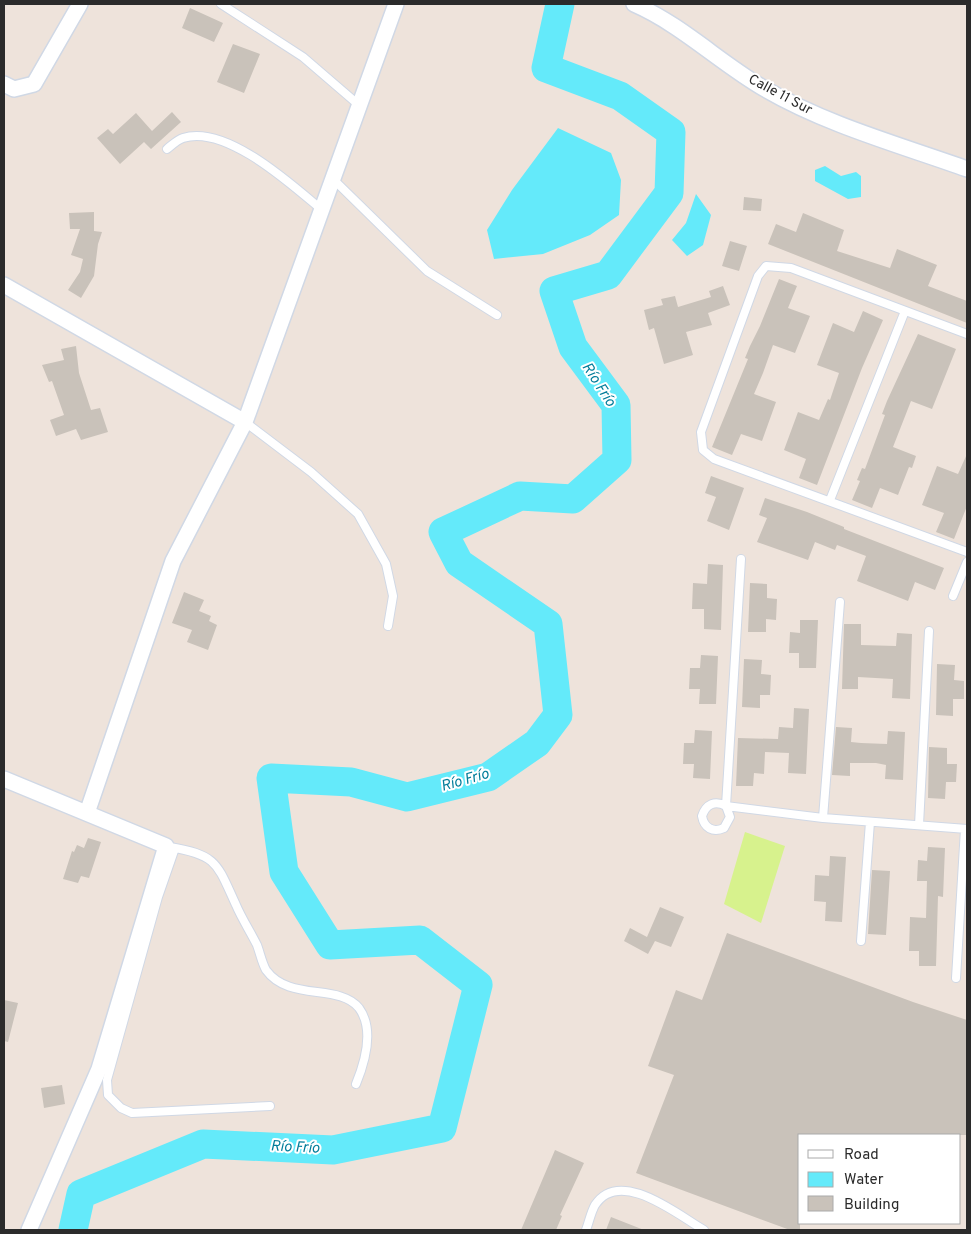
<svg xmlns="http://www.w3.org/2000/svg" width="971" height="1234" viewBox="0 0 971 1234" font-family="Overpass,sans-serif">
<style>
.pitch{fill:#d7f28d}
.water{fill:#64eafa}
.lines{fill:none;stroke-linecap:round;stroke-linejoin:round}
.river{stroke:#64eafa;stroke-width:29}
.building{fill:#c9c2ba}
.service-casing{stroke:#d0d8e5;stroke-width:10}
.minor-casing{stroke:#d0d8e5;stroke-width:18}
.service{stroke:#fff;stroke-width:8}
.minor{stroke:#fff;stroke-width:15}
.labels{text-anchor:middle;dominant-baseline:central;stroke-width:4;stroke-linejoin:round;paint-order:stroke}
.street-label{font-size:14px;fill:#2b2b2b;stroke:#fff}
.water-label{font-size:15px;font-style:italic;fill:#027d9a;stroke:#fff}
</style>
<rect width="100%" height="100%" fill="#eee3db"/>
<path class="pitch" d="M 745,832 L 785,846 L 761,923 L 724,904 Z"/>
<path class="water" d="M 558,128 L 611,153 L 621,180 L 619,215 L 590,235 L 543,254 L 494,259 L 487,230 L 512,190 Z
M 825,166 L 841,176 L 856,172 L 861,176 L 861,197 L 848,199 L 815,181 L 815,170 Z
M 696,194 L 711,215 L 703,245 L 687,256 L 672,240 L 686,223 Z"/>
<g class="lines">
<path class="river" d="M 73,1230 L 81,1194 L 203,1144 L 333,1150 L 442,1128 L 478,985 L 420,940 L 330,945 L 284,872 L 271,778 L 351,782 L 407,797 L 488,777 L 537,743 L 558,715 L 548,624 L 459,563 L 443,532 L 520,496 L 573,499 L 617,460 L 616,405 L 573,347 L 554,291 L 608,275 L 669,193 L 671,132 L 620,96 L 546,68 L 560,4"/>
</g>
<path class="building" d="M 190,8 L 223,23 L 214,42 L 182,28 Z
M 233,44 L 260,54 L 244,93 L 217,82 Z
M 172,112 L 181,122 L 151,149 L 144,142 L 120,164 L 97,138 L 108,129 L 113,134 L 136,113 L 152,131 Z
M 744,197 L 762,199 L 761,211 L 743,210 Z
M 94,212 L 94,231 L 102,232 L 98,244 L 94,276 L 81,298 L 68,290 L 80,272 L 83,259 L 71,255 L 80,229 L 70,229 L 69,213 Z
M 803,213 L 844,230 L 837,251 L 890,268 L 897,249 L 937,265 L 928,286 L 967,301 L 967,323 L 768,244 L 776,224 L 796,232 Z
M 730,241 L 747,246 L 739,271 L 722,266 Z
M 779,279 L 797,286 L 788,308 L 810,316 L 795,353 L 773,345 L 763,373 L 754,394 L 776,402 L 762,441 L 741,434 L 732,455 L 712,447 L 748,359 L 745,358 L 750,346 L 760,326 Z
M 723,286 L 730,305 L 708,313 L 712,325 L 686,332 L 693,355 L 664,364 L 654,328 L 649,330 L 644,310 L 663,305 L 661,299 L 675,296 L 678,307 L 711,297 L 709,291 Z
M 863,311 L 883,320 L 862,368 L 817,485 L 799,478 L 806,459 L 784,450 L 798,412 L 819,420 L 828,399 L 830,400 L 839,373 L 817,365 L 833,323 L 854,332 Z
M 918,334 L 956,349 L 932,409 L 911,401 L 893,447 L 916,456 L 912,468 L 909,467 L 898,495 L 880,488 L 872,508 L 852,500 L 860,481 L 857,480 L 862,468 L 865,469 L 885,415 L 882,414 L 887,401 Z
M 76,346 L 79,373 L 91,410 L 100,408 L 108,432 L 81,440 L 76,429 L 56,436 L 50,420 L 64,415 L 52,381 L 49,382 L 42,365 L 64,360 L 61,349 Z
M 967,454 L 967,506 L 954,539 L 936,532 L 944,513 L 922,505 L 937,466 L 958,474 Z
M 711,476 L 744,488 L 729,530 L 707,521 L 716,497 L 705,493 Z
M 765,498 L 807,512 L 844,527 L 844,529 L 944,568 L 935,590 L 915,582 L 908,601 L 857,581 L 866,556 L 837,545 L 835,550 L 815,542 L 808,560 L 757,542 L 767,518 L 759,515 Z
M 708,564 L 723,565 L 721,630 L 704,629 L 704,609 L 692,609 L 693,583 L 707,584 Z
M 750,583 L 767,584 L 767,598 L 777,599 L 776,620 L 766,619 L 766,632 L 748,632 Z
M 184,592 L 204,600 L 199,611 L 211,616 L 209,621 L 217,625 L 208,650 L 187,642 L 192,630 L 172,623 Z
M 800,620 L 818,620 L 816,668 L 799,668 L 799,653 L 789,653 L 790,632 L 800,633 Z
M 844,624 L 861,624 L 861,645 L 896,646 L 897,633 L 912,634 L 910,699 L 892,698 L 893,679 L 858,677 L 858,689 L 842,689 Z
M 701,655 L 718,656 L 716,704 L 699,704 L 700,689 L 689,689 L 690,668 L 700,668 Z
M 744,659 L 762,660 L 761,674 L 771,675 L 770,695 L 760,695 L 760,708 L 742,707 Z
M 937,664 L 955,665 L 954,680 L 964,681 L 964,699 L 953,699 L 953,716 L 936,715 Z
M 794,708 L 809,709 L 806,774 L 788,773 L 789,753 L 765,752 L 764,774 L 754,773 L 753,786 L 736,786 L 738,738 L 778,739 L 779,727 L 793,728 Z
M 836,727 L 852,728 L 851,742 L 861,743 L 887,744 L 888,731 L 905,732 L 903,780 L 885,779 L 886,765 L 876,763 L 850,763 L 850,776 L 832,775 Z
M 695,730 L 712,731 L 710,779 L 693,778 L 694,764 L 683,764 L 684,743 L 694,743 Z
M 929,747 L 947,748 L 947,764 L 957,764 L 956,782 L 946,782 L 945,799 L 928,798 Z
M 88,838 L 101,842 L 89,878 L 81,876 L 78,883 L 63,879 L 72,851 L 74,852 L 77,845 L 84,848 Z
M 928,847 L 945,848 L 943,897 L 938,896 L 936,966 L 919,966 L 919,951 L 909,951 L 910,917 L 926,918 L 927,881 L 917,881 L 918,860 L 927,861 Z
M 830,856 L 846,857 L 842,922 L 825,921 L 826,902 L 814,901 L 815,875 L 829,876 Z
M 872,870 L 890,871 L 886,935 L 868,934 Z
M 660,907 L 684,917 L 671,947 L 655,941 L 648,954 L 624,941 L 630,928 L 647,937 Z
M 727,933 L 913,1002 L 967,1020 L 967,1135 L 800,1135 L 800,1230 L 790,1230 L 636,1173 L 674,1075 L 648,1066 L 676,990 L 702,1000 Z
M 4,1000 L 18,1003 L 8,1042 L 4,1041 Z
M 62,1085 L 65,1104 L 44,1108 L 41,1088 Z
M 555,1150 L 584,1163 L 560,1215 L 562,1216 L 556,1230 L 521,1230 Z
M 611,1217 L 644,1230 L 606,1230 Z"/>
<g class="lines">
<g class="service-casing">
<path id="service" d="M 221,4 L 303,57 L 360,106
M 167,149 C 172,145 177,140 183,138 C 226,124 292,185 322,210
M 333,179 L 427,271 L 497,315
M 967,334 L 791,268 L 766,266 L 758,276 L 701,432 L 703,450 L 714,459 L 967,552
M 245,422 L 311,472 L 358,514 L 386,564 L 393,596 L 388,626
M 830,500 L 905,311
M 741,559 L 726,806 L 730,817 L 724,828 C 713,833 704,828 702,816 C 706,804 715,800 726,806 L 823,818 L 967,829
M 953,596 L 967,562
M 823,818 L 840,602
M 919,825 L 929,631
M 170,847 C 218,855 217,864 236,905 C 242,919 250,931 257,945 C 260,953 262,963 266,970 C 289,1002 339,983 359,1008 C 375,1030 365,1062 356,1084
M 175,848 L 158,897 L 107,1080 L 108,1095 L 121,1108 L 132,1113 L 270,1106
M 861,941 L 870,822
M 956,978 L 965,829
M 586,1230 C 589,1222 591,1212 595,1205 C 620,1167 678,1215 704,1230"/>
</g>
<g class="minor-casing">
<path id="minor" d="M 634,4 C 682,25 720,63 765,89 C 827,125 900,145 967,169
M 4,84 L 14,89 L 34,84 L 80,4
M 4,285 L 245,422 L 173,561 L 87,813
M 245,422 L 396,4
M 4,779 L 166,846 L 99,1069 L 29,1230"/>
</g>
<use href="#service" class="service"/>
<use href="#minor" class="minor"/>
</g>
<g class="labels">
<g class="street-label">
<text transform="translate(780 95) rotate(28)">Calle 11 Sur</text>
</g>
<g class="water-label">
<text transform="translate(598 385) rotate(57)">Río Frío</text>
<text transform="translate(465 781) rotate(-16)">Río Frío</text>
<text transform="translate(295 1148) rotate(3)">Río Frío</text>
</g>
</g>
<rect width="971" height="1234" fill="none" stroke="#2b2b2b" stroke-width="10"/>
<rect x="798" y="1134" width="162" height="90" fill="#ffffff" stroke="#aaaaaa"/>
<rect x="808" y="1150" width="25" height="8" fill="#ffffff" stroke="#aaaaaa"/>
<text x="844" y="1159" font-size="15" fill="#2b2b2b">Road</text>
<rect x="808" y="1172" width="25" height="15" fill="#64eafa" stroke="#aaaaaa"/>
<text x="844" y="1184" font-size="15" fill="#2b2b2b">Water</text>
<rect x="808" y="1196" width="25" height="15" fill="#c9c2ba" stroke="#aaaaaa"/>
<text x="844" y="1209" font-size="15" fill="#2b2b2b">Building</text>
</svg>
